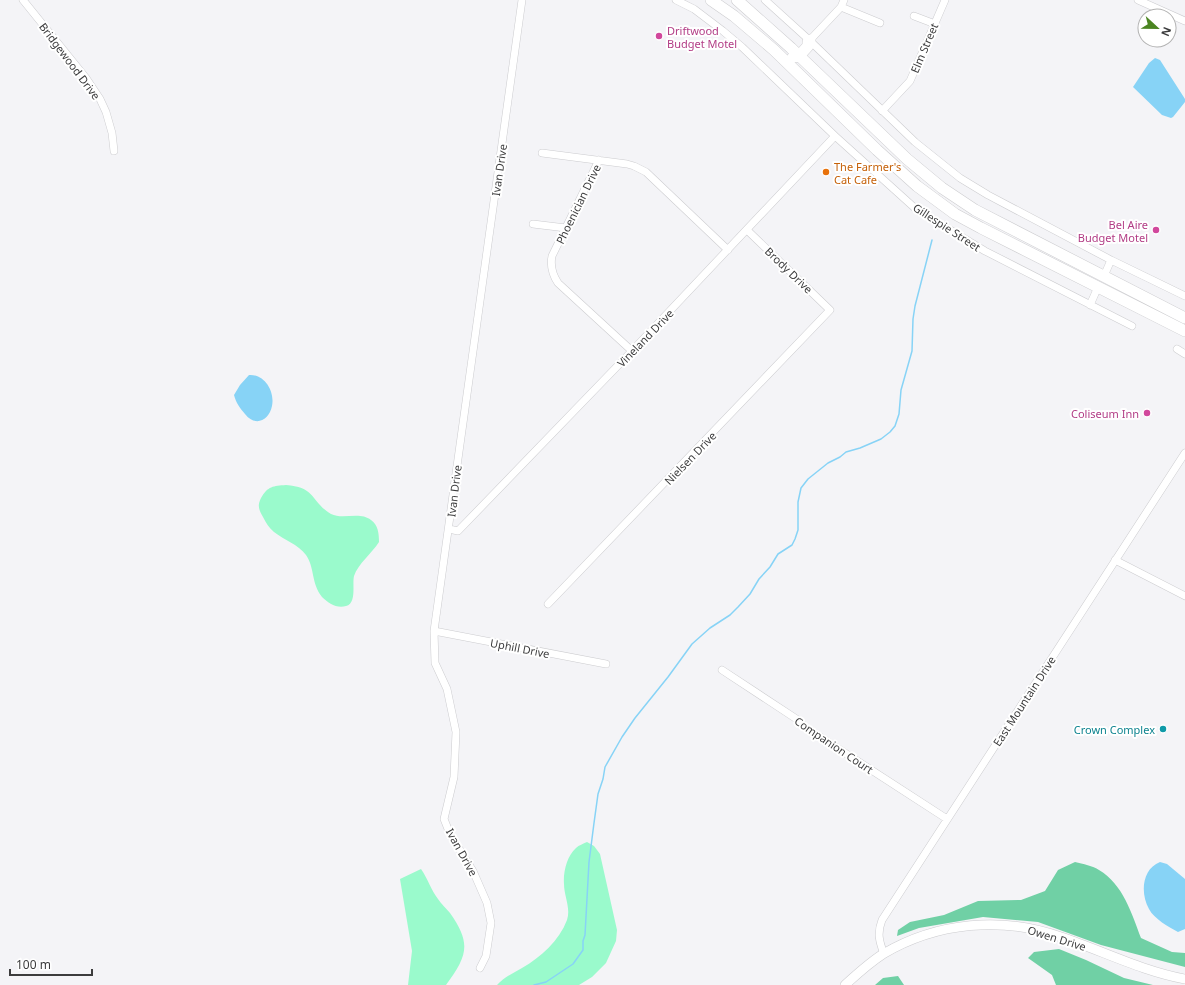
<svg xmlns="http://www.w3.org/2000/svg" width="1185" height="985" viewBox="0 0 1185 985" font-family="'Noto Sans',sans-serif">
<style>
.green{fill:#9afacc}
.forest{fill:#70d0a5}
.water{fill:#87d3f6}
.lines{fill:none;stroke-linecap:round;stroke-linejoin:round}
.stream{stroke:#87d3f6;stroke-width:1.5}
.minor-casing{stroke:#cccccf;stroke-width:8}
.major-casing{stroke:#cccccf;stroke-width:10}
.highway-casing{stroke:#cccccf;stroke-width:12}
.minor{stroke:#fff;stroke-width:7}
.major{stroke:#fff;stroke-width:9}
.highway{stroke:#fff;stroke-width:11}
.hotel-dot{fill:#d1479c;stroke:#fff;stroke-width:1.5}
.food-dot{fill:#e8710a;stroke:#fff;stroke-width:1.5}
.culture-dot{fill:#0f9aa8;stroke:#fff;stroke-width:1.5}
.labels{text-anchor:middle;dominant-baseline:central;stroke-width:4;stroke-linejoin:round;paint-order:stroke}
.hotel-label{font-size:11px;fill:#b23c85;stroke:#fff;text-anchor:end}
.street-label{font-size:11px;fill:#3c3c3d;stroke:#fff}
.food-label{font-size:11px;fill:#c56008;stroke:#fff;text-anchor:start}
.culture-label{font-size:11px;fill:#0d838f;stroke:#fff;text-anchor:end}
</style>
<rect width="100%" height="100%" fill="#f4f4f7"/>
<path class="green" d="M 286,485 C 316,487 311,502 331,514 C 343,520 360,511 371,520 C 378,525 379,533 379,542 C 372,553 358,564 354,576 C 352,584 357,603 346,606 C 337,609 328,603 322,597 C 311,583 315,568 306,555 C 298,544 284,540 274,532 C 269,528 266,523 263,517 C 259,510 257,506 261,498 C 268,486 273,486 286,485 Z
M 587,842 L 594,846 L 600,854 L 617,930 L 616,941 L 606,963 L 592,977 L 579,985 L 497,985 C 503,978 513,973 522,968 C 541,957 559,941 567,920 C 571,908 564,896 564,884 C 563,872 567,856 576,848 C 579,845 583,844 587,842 Z
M 421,869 C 428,879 431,890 438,899 C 441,904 446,908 450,913 C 472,944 467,956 446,985 L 408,985 L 412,951 L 400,879 Z"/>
<path class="forest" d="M 1075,862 C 1083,864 1093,866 1099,870 C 1123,884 1132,914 1141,938 L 1172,952 L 1185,953 L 1185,967 L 1101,945 L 1038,922 L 983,917 L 919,928 L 897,936 L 898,930 L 910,922 L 944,915 L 978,901 L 1021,900 L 1045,891 L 1058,870 Z
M 1059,949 L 1086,960 L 1124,978 L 1153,985 L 1056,985 L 1052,975 L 1028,958 L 1034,952 Z
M 898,976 L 904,985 L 875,985 L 883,978 Z"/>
<path class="water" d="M 1155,58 L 1160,60 L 1185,99 L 1185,102 L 1173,117 L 1171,118 L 1162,115 L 1133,87 L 1149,63 Z
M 249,375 C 265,374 275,392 272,406 C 269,421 255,427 245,414 C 240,408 236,403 234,395 L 240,385 Z
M 1160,862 L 1167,864 L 1185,879 L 1185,929 L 1178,932 C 1169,927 1154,919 1149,909 C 1140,893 1142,869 1160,862 Z"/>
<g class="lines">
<path class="stream" d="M 534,985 L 546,982 L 573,964 L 583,950 L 583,941 L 585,935 L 589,862 L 594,823 L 598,794 L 603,779 L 605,767 L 622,737 L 635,718 L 668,677 L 692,644 L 710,628 L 730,615 L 738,607 L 750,594 L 759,579 L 770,567 L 778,554 L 792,545 L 795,539 L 798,530 L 798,502 L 801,488 L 808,479 L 828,463 L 840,457 L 846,452 L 860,448 L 881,439 L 890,432 L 895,426 L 899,414 L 901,390 L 912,351 L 913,319 L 915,306 L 932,240"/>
<g class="minor-casing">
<path id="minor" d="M 23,0 L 86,78 L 100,99 L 106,112 L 112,133 L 114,151
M 676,0 L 694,9 L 723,31 L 742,47 L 835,136 L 917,210 L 985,251 L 1132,326
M 765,0 L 807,38 L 915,142 L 960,178 L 988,195 L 1111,260 L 1185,296
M 1138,0 L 1185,21
M 841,7 L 880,23
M 914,16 L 935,24
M 810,40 L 841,7 L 844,0
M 882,111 L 910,81 L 945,0
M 542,153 L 627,164 L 634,166 L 646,172 L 728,250
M 599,160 L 552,256 C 550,266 552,274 558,283 L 632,351
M 533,224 L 566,228
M 1104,276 L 1111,260
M 1090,305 L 1098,287
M 1177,349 L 1185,354
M 449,529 L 458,531 L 632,351 L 835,136
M 1115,560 L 1185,596
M 548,604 L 830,310 L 747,230
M 434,631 L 606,664
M 722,670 L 798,720 L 805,727 L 947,819
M 884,954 C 879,941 877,933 882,920 L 1185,453
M 480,968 L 486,956 L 491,923 L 487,903 L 473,871 L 450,834 L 444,819 L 454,777 L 456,732 L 447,689 L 435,663 L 434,631 L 522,0"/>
</g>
<g class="major-casing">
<path id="major" d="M 845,985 C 857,974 869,963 883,954 C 937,922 1002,916 1061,937 C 1103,951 1142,971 1185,979"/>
</g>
<g class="highway-casing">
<path id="highway" d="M 711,0 L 734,16 L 774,50 L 877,150 L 917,186 L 955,214 L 981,228 L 1185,331
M 737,0 L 791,48 L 907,159 L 942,188 L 975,210 L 1185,318
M 793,57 L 799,56 L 808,46 L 808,42 L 810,40"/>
</g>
<use href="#minor" class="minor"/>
<use href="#major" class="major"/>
<use href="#highway" class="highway"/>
</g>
<g class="hotel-dot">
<circle cx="659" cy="36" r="4"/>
<circle cx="1156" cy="230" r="4"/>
<circle cx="1147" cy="413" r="4"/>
</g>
<circle class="food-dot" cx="826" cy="172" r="4"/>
<circle class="culture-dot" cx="1163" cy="729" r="4"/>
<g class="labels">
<g class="hotel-label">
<text x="667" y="30" text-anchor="start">Driftwood<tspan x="667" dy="13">Budget Motel</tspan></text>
<text x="1148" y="224">Bel Aire<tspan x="1148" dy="13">Budget Motel</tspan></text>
<text x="1139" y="413">Coliseum Inn</text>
</g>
<g class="street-label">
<text transform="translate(924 48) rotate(-67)">Elm Street</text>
<text transform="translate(70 61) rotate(53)">Bridgewood Drive</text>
<text transform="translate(499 170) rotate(-82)">Ivan Drive</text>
<text transform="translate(578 204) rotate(-64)">Phoenician Drive</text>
<text transform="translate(947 227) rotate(33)">Gillespie Street</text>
<text transform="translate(789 270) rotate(44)">Brody Drive</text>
<text transform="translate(645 338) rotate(-46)">Vineland Drive</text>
<text transform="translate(690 458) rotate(-46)">Nielsen Drive</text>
<text transform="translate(454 491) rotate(-83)">Ivan Drive</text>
<text transform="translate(520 648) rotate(11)">Uphill Drive</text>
<text transform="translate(1024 701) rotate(-57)">East Mountain Drive</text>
<text transform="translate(834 745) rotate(34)">Companion Court</text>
<text transform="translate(462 852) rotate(61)">Ivan Drive</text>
<text transform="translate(1057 938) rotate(17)">Owen Drive</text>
</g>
<g class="food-label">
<text x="834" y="166">The Farmer's<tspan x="834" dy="13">Cat Cafe</tspan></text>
</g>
<g class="culture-label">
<text x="1155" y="729">Crown Complex</text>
</g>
</g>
<g transform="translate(1157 28) rotate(112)"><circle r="19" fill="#ffffff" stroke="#b1b1b1"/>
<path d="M0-3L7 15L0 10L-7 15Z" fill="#4b8521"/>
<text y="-6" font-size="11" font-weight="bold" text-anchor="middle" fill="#3c3c3d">N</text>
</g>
<path d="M10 969v6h82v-6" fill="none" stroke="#3c3c3d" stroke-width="2"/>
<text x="16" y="969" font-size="12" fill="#3c3c3d" stroke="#ffffff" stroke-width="3" paint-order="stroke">100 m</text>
</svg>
